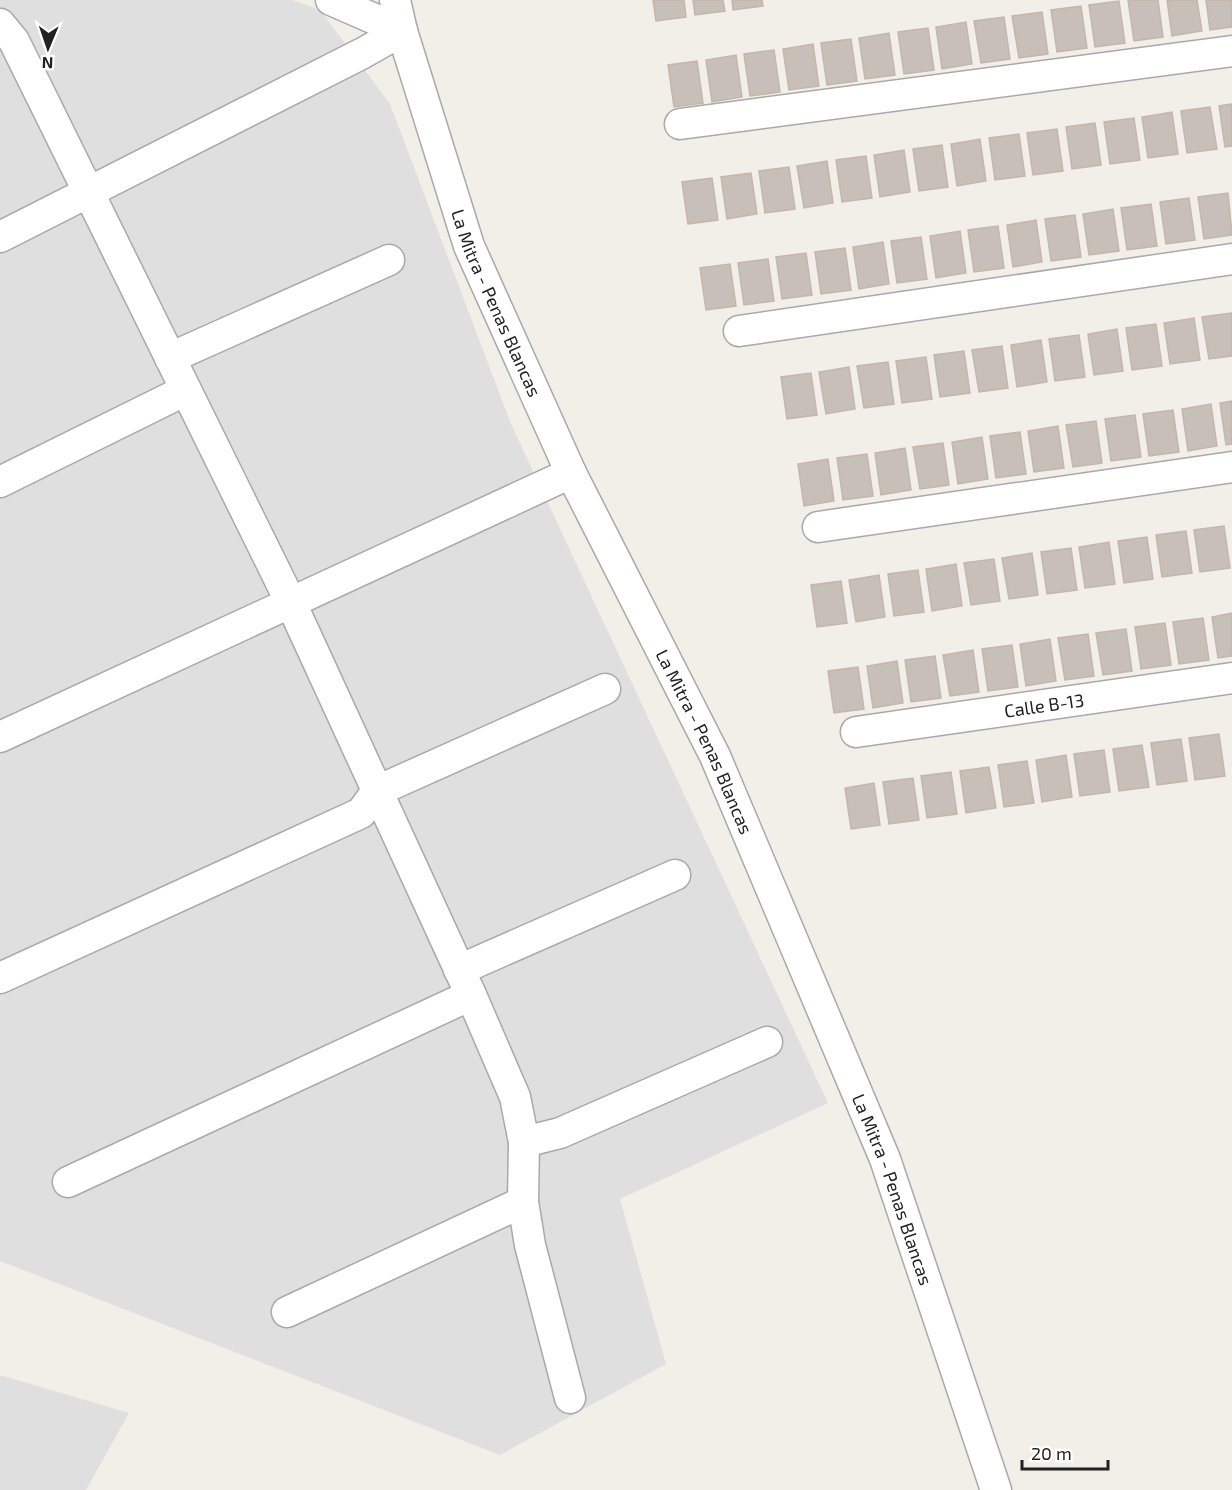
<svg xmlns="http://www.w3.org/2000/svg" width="1232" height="1490" viewBox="0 0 1232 1490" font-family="'Exo 2',sans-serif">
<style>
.residential{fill:#e0dfdf}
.building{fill:#c7bfb8;stroke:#c4b6ab;stroke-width:1.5}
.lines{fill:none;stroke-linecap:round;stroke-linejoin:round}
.minor-casing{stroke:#a9a9a9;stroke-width:33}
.minor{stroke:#fff;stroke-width:30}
.labels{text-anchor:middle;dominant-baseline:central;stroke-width:6;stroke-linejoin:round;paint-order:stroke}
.street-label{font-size:18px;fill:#222;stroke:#fff}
</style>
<rect width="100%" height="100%" fill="#f2efe9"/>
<path class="residential" d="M 0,0 L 292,0 L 320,10 L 390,104 L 511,424 L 828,1103 L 620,1199 L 666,1364 L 500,1455 L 0,1261 Z
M 0,1375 L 129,1413 L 86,1490 L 0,1490 Z"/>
<path class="building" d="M 653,0 L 684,0 L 686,17 L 656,21 Z
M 693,0 L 723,0 L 725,11 L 695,15 Z
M 732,0 L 762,0 L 763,6 L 733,10 Z
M 1128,0 L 1158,0 L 1163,37 L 1134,41 Z
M 1167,0 L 1197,0 L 1202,31 L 1172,36 Z
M 1206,0 L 1232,0 L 1232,27 L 1210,30 Z
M 1119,1 L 1125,43 L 1095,47 L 1089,5 Z
M 1081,6 L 1087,48 L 1057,52 L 1051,10 Z
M 1042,12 L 1048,54 L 1019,58 L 1012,16 Z
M 1004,17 L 1010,59 L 981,63 L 974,21 Z
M 966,22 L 972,64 L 942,69 L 936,27 Z
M 928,28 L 934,70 L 904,74 L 898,32 Z
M 889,33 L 895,75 L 865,79 L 859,38 Z
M 851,39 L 857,81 L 827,85 L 821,43 Z
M 813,44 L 819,86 L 789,90 L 783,49 Z
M 774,50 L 780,92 L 750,96 L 744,54 Z
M 736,55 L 742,97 L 712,102 L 706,60 Z
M 697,61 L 703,103 L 674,107 L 668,65 Z
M 1232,104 L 1232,146 L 1225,147 L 1219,106 Z
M 1210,107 L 1217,149 L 1187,153 L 1181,111 Z
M 1172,112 L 1178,154 L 1148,158 L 1142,117 Z
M 1134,118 L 1140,160 L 1110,164 L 1104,122 Z
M 1095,123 L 1101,165 L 1072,169 L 1066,127 Z
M 1057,129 L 1063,171 L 1033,175 L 1027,133 Z
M 1019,134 L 1025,176 L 995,180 L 989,138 Z
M 980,139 L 986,181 L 957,186 L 951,144 Z
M 942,145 L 948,187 L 919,191 L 913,149 Z
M 904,150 L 910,192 L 880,197 L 874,155 Z
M 866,156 L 872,198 L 842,202 L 836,160 Z
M 827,161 L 833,203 L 804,208 L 797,166 Z
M 789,167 L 795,209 L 765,213 L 759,171 Z
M 751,173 L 757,214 L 727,219 L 721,177 Z
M 712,178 L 718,220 L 688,224 L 682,182 Z
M 1228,193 L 1232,235 L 1204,239 L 1198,197 Z
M 1189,198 L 1195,240 L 1166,244 L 1160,202 Z
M 1151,204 L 1157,246 L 1127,250 L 1121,208 Z
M 1113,209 L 1119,251 L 1089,255 L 1083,214 Z
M 1075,215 L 1081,257 L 1051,261 L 1045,219 Z
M 1036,220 L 1042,262 L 1013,267 L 1007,225 Z
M 998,226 L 1004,268 L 974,272 L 968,230 Z
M 960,231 L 966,273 L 936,278 L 930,236 Z
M 921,237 L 927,279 L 897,283 L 891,241 Z
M 883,242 L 889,284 L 859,289 L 853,247 Z
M 845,248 L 851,290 L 821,294 L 815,252 Z
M 806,253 L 812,295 L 782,299 L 776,257 Z
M 768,259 L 774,301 L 744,305 L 738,263 Z
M 730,264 L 736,306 L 706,310 L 700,268 Z
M 1232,313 L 1232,356 L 1209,359 L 1202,317 Z
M 1194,318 L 1200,360 L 1170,364 L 1164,323 Z
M 1156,324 L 1162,366 L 1132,370 L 1126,328 Z
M 1117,329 L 1123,371 L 1094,375 L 1088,334 Z
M 1079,335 L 1085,377 L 1055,381 L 1049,339 Z
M 1041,340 L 1047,382 L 1017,387 L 1011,345 Z
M 1002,346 L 1008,388 L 979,392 L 972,350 Z
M 964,351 L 970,393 L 940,397 L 934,355 Z
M 926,357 L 932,399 L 902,403 L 896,361 Z
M 888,362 L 894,404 L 864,408 L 857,366 Z
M 849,367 L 855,409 L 826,414 L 819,372 Z
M 811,373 L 817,415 L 787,419 L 781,377 Z
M 1232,401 L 1232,444 L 1226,445 L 1220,403 Z
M 1211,404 L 1217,446 L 1188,451 L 1182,409 Z
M 1173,410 L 1179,452 L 1149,456 L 1143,414 Z
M 1135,415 L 1141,457 L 1111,461 L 1105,419 Z
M 1096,421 L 1102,463 L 1073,467 L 1066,425 Z
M 1058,426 L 1064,468 L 1034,472 L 1028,431 Z
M 1020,432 L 1026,474 L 996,478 L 990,436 Z
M 982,437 L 988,479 L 958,484 L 952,442 Z
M 943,443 L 949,485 L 920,489 L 913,447 Z
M 905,448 L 911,490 L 881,495 L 875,453 Z
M 867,454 L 873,496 L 843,500 L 837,458 Z
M 828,459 L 834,501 L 804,506 L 798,464 Z
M 1224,526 L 1230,568 L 1200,572 L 1194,530 Z
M 1186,531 L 1192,573 L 1162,577 L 1156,535 Z
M 1147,537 L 1153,579 L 1124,583 L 1118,541 Z
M 1109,542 L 1115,584 L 1085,588 L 1079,547 Z
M 1071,548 L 1077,590 L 1047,594 L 1041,552 Z
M 1032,553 L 1038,595 L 1009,599 L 1002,558 Z
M 994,559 L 1000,601 L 971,605 L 964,563 Z
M 956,564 L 962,606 L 932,611 L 926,569 Z
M 918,570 L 924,612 L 894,616 L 888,574 Z
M 879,575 L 885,617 L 856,622 L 849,580 Z
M 841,581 L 847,623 L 817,627 L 811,585 Z
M 1232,613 L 1232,656 L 1218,658 L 1212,617 Z
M 1203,618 L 1209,660 L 1179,664 L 1173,622 Z
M 1165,623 L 1171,665 L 1141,669 L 1135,627 Z
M 1126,629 L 1132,671 L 1103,675 L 1096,633 Z
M 1088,634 L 1094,676 L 1065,680 L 1058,638 Z
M 1050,639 L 1056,681 L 1026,686 L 1020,644 Z
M 1012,645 L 1018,687 L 988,691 L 982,649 Z
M 973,650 L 979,692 L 950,696 L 943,655 Z
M 935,656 L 941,698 L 911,702 L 905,660 Z
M 897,661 L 903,703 L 873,708 L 867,666 Z
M 858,667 L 864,709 L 834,713 L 828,671 Z
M 1219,734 L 1225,776 L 1195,780 L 1189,738 Z
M 1181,739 L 1187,781 L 1157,785 L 1151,743 Z
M 1142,745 L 1149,787 L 1119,791 L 1113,749 Z
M 1104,750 L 1110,792 L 1080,796 L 1074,754 Z
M 1066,755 L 1072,797 L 1042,802 L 1036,760 Z
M 1027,761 L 1034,803 L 1004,807 L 998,765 Z
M 989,767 L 996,808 L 966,813 L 960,771 Z
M 951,772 L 957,814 L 927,818 L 921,776 Z
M 913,778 L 919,820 L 889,824 L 883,782 Z
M 874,783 L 880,825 L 851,829 L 845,788 Z"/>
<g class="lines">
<g class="minor-casing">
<g id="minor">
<path d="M 331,0 L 402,31"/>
<path id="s1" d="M 395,0 L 402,31 L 469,246 L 571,473 L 715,756 L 885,1159 L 996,1490"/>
<path d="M 0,24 L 14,41 L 291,603 L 471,995 L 515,1097 L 524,1142 L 523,1202 L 530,1245 L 570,1398"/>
<path d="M 680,124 L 1232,51"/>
<path d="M 0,237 L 363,53 L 402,31"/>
<path d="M 739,331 L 1232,259"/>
<path d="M 170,358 L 389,260"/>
<path d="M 0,482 L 186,390"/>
<path d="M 818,527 L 1232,467"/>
<path id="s2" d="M 856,732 L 1232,678"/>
<path d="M 0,737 L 571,473"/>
<path d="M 459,970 L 675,875"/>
<path d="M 0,978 L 361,813 L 377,791 L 605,689"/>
<path d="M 524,1142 L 560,1133 L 767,1042"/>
<path d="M 68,1182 L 471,995"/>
<path d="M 287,1312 L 523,1202"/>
</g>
</g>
<use href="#minor" class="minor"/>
</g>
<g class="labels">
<g class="street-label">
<text stroke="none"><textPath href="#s1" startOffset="320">La Mitra - Penas Blancas</textPath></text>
<text stroke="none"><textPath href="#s2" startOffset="190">Calle B-13</textPath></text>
<text stroke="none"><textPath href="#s1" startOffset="806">La Mitra - Penas Blancas</textPath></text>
<text stroke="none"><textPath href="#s1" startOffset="1292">La Mitra - Penas Blancas</textPath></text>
</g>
</g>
<g transform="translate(48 48) rotate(182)" stroke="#ffffff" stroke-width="4.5" paint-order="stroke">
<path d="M0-4.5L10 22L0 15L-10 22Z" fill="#222222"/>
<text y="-9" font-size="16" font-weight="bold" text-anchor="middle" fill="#222222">N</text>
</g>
<path d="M1022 1460v9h86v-9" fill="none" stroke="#222222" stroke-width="3"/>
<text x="1031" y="1460" font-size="18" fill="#222222" stroke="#ffffff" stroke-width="4.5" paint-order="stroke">20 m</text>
</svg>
